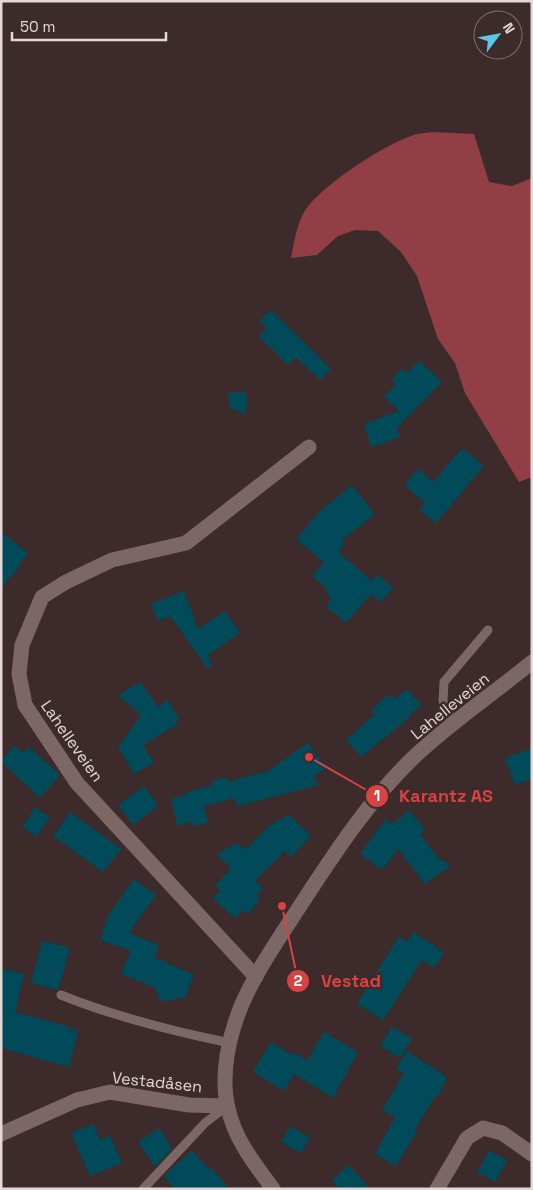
<svg xmlns="http://www.w3.org/2000/svg" width="533" height="1190" viewBox="0 0 533 1190" font-family="'Space Grotesk',sans-serif">
<style>
.forest{fill:#913e45}
.building{fill:#014a5a}
.lines{fill:none;stroke-linecap:round;stroke-linejoin:round}
.lane{stroke:#7c6666;stroke-width:9}
.street{stroke:#7c6666;stroke-width:15}
.secondary{stroke:#7c6666;stroke-width:15}
.labels{text-anchor:middle;dominant-baseline:central;stroke-width:5;stroke-linejoin:round;paint-order:stroke}
.street-label{font-size:16px;fill:#e4d7d7;stroke:#3d2b2b}
.leader{fill:none;stroke:#d84242;stroke-width:2}
.callout-dot{fill:#d84242;stroke:#3d2b2b;stroke-width:2}
.mark-label{font-size:15px;text-anchor:middle;font-weight:bold;fill:#fff}
.callout-label{font-size:18px;text-anchor:middle;font-weight:bold;fill:#d84242;stroke:#3d2b2b;stroke-width:5;stroke-linejoin:round;paint-order:stroke}
</style>
<rect width="100%" height="100%" fill="#3d2b2b"/>
<path class="forest" d="M 433,132 L 474,134 L 489,182 L 512,186 L 532,178 L 532,477 L 519,482 L 465,393 L 455,363 L 438,339 L 417,276 L 401,252 L 378,231 L 355,230 L 338,236 L 317,255 L 291,258 C 294,243 296,228 303,214 C 318,187 385,144 414,135 C 420,133 427,133 433,132 Z"/>
<path class="building" d="M 271,310 L 331,369 L 320,380 L 296,357 L 288,365 L 258,336 L 267,328 L 259,321 Z
M 419,361 L 442,382 L 397,428 L 400,437 L 371,447 L 364,424 L 399,411 L 384,397 L 396,384 L 391,380 L 402,369 L 407,373 Z
M 246,392 L 247,403 L 244,415 L 230,408 L 228,393 Z
M 462,448 L 484,466 L 436,523 L 419,510 L 425,503 L 404,485 L 418,469 L 433,482 Z
M 352,485 L 375,514 L 341,541 L 344,544 L 338,552 L 372,581 L 377,574 L 393,588 L 381,602 L 371,594 L 346,623 L 328,608 L 327,604 L 332,598 L 325,591 L 327,589 L 312,576 L 324,562 L 296,539 L 320,511 Z
M 1,532 L 28,553 L 19,564 L 21,565 L 1,588 Z
M 184,591 L 198,629 L 225,611 L 240,633 L 208,655 L 212,665 L 207,668 L 170,616 L 158,621 L 151,604 Z
M 140,682 L 158,707 L 168,700 L 179,719 L 176,721 L 178,724 L 143,745 L 154,763 L 134,774 L 118,747 L 141,715 L 118,695 Z
M 407,689 L 421,705 L 409,715 L 410,717 L 361,757 L 346,740 L 375,714 L 371,710 L 388,695 L 395,699 Z
M 308,743 L 326,768 L 313,777 L 319,785 L 237,806 L 235,798 L 204,806 L 208,823 L 192,826 L 191,822 L 177,826 L 171,799 L 188,794 L 187,792 L 213,785 L 212,781 L 227,777 L 228,782 L 268,771 Z
M 14,745 L 23,753 L 29,747 L 60,775 L 40,798 L 1,762 Z
M 532,748 L 532,779 L 515,785 L 505,758 Z
M 144,786 L 158,806 L 133,825 L 118,805 Z
M 35,807 L 50,817 L 36,837 L 22,827 Z
M 409,810 L 425,829 L 420,834 L 438,858 L 451,865 L 425,884 L 398,849 L 382,870 L 360,854 L 386,819 L 392,824 Z
M 70,812 L 121,849 L 103,872 L 53,836 Z
M 289,815 L 311,836 L 291,857 L 285,851 L 255,881 L 263,888 L 256,896 L 260,900 L 248,914 L 243,910 L 235,918 L 213,899 L 220,890 L 215,886 L 231,868 L 216,854 L 237,843 L 245,850 L 270,825 Z
M 134,879 L 156,895 L 129,933 L 159,945 L 154,957 L 194,975 L 184,1000 L 178,997 L 167,1002 L 159,999 L 155,988 L 121,974 L 131,951 L 100,940 L 108,916 Z
M 413,932 L 444,952 L 434,968 L 422,960 L 383,1020 L 357,1004 L 399,936 L 407,942 Z
M 42,941 L 70,948 L 58,990 L 31,983 Z
M 1,969 L 24,974 L 15,1012 L 71,1027 L 70,1029 L 78,1031 L 69,1067 L 1,1048 Z
M 392,1027 L 412,1039 L 400,1058 L 380,1046 Z
M 324,1032 L 358,1052 L 333,1098 L 294,1074 L 284,1091 L 253,1072 L 271,1042 L 292,1055 L 294,1052 L 307,1061 Z
M 407,1051 L 447,1077 L 440,1093 L 433,1099 L 415,1130 L 417,1131 L 396,1166 L 375,1154 L 395,1117 L 382,1110 L 404,1073 L 396,1069 Z
M 93,1124 L 100,1140 L 110,1135 L 122,1163 L 90,1176 L 71,1133 Z
M 291,1126 L 310,1138 L 301,1153 L 281,1142 Z
M 159,1128 L 172,1149 L 155,1167 L 138,1142 Z
M 192,1150 L 210,1170 L 212,1168 L 229,1189 L 175,1189 L 164,1176 Z
M 489,1151 L 507,1160 L 495,1182 L 477,1172 Z
M 349,1165 L 370,1189 L 339,1189 L 332,1180 Z"/>
<g class="lines">
<path class="lane" d="M 453,723 L 443,701 L 444,682 L 488,630
M 61,995 C 115,1017 172,1031 230,1043
M 143,1189 L 205,1123 L 227,1106"/>
<path class="street" d="M 256,977 L 77,783 L 25,705 L 19,674 L 22,645 L 42,597 L 66,582 L 112,560 L 186,543 L 309,447
M 1,1134 L 77,1100 L 110,1092 L 189,1105 L 227,1106
M 437,1189 L 467,1138 L 483,1128 L 502,1133 L 532,1154"/>
<path class="secondary" d="M 273,1189 C 254,1163 235,1140 228,1108 C 220,1075 229,1035 242,1004 C 257,970 279,938 300,906 C 334,854 368,801 414,757 C 451,722 493,694 532,662"/>
</g>
<g class="labels">
<g class="street-label">
<text transform="translate(450 706) rotate(-39)">Lahelleveien</text>
<text transform="translate(72 741) rotate(55)">Lahelleveien</text>
<text transform="translate(157 1082) rotate(6)">Vestadåsen</text>
</g>
</g>
<path class="leader" d="M309 757L377 796M282 906L298 981"/>
<g class="callout-dot">
<circle cx="309" cy="757" r="5"/>
<circle cx="282" cy="906" r="5"/>
<circle cx="377" cy="796" r="12"/>
<circle cx="298" cy="981" r="12"/>
</g>
<g class="mark-label">
<text x="377" y="801">1</text>
<text x="298" y="986">2</text>
</g>
<g class="callout-label">
<text x="446" y="802">Karantz AS</text>
<text x="351" y="987">Vestad</text>
</g>
<rect width="533" height="1190" fill="none" stroke="#e4d7d7" stroke-width="5"/>
<g transform="translate(498 35) rotate(58)"><circle r="24" fill="#3d2b2b" stroke="#807070"/>
<path d="M0-4L9 19L0 12L-9 19Z" fill="#59c8e5"/>
<text y="-8" font-size="14" font-weight="bold" text-anchor="middle" fill="#e4d7d7">N</text>
</g>
<path d="M12 32v8h154v-8" fill="none" stroke="#e4d7d7" stroke-width="2.5"/>
<text x="20" y="32" font-size="15" fill="#e4d7d7" stroke="#3d2b2b" stroke-width="4" paint-order="stroke">50 m</text>
</svg>
